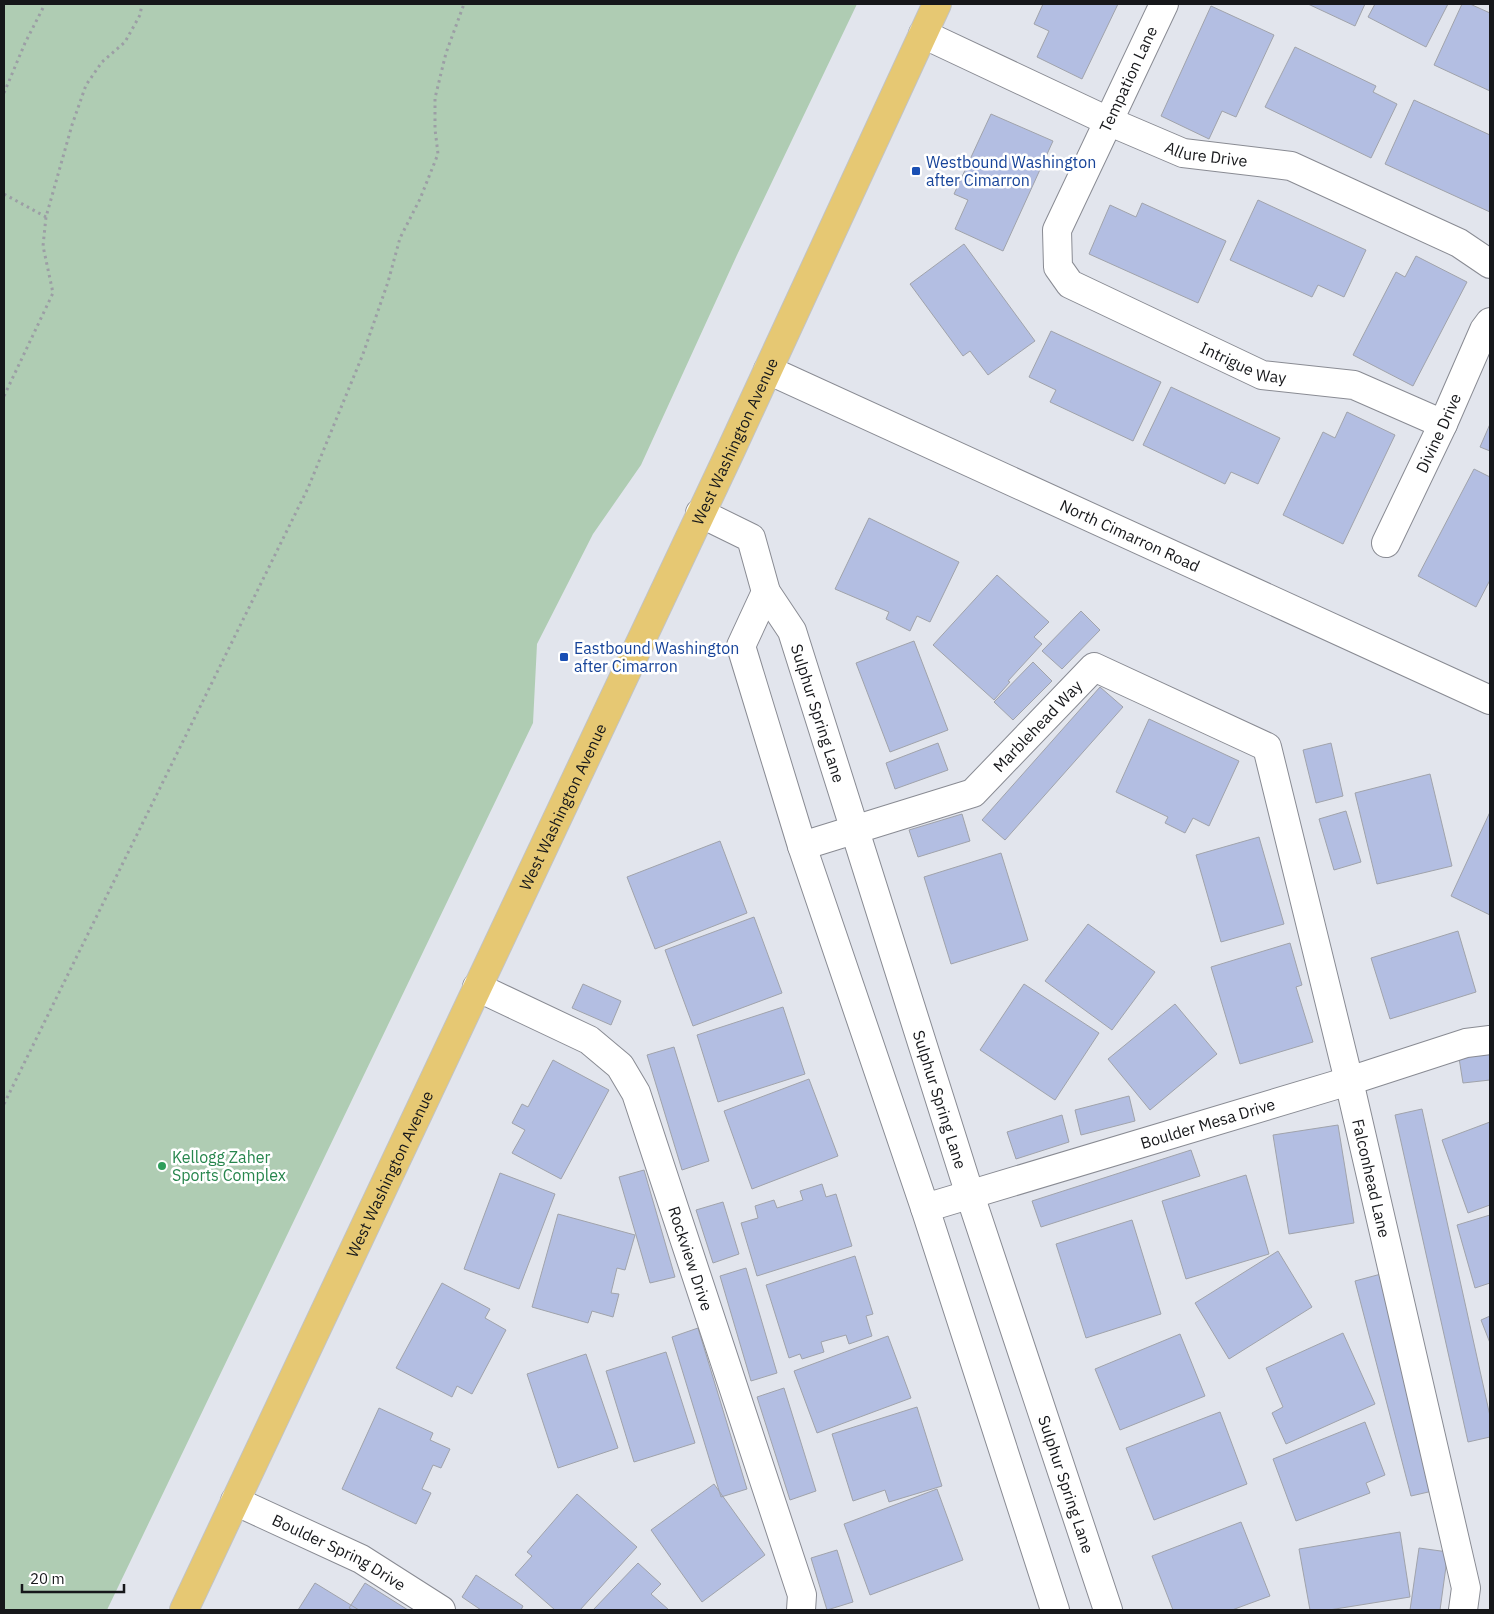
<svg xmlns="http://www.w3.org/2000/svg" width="1494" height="1614" viewBox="0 0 1494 1614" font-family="'IBM Plex Sans',sans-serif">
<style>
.green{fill:#afccb3}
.building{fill:#b3bee2;stroke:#a0a3ab}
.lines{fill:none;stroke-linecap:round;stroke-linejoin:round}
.minor-casing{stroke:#898b93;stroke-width:30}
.major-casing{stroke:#c2c3c3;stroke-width:30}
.path{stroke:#9c9ea5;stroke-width:3;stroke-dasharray:2.5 4;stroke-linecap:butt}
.minor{stroke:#fff;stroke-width:28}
.major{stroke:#e6c873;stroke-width:28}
.transit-dot{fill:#1a4fb4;stroke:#fff;stroke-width:2}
.leisure-dot{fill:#2e9e5b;stroke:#fff;stroke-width:2}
.labels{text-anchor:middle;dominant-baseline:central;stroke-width:5;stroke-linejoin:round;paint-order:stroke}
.street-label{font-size:16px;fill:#16171a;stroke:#fff}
.transit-label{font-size:16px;fill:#164399;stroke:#fff;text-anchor:start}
.leisure-label{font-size:16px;fill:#27864d;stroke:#fff;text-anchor:start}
</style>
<rect width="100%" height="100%" fill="#e2e5ed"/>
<path class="green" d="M 4,4 L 857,4 L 737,255 L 641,465 L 593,534 L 537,644 L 533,723 L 107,1610 L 4,1610 Z"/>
<path class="building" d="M 1043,4 L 1118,4 L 1082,79 L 1037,57 L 1049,31 L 1034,24 Z
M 1308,4 L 1365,4 L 1355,26 Z
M 1375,4 L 1448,4 L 1426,47 L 1368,17 Z
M 1462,4 L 1470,4 L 1490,13 L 1490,91 L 1434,65 Z
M 1211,6 L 1274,35 L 1236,117 L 1222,111 L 1209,139 L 1161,116 Z
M 1295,47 L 1376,86 L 1373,92 L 1397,104 L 1371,158 L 1265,107 Z
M 1414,100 L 1490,135 L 1490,212 L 1385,164 Z
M 991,114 L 1053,141 L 1003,251 L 955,229 L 968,200 L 954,194 Z
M 1258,200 L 1366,250 L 1344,297 L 1318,285 L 1312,297 L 1230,260 Z
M 1142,203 L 1226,241 L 1198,303 L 1089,254 L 1110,205 L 1136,217 Z
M 964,244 L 1035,341 L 988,375 L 970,351 L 963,356 L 910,284 Z
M 1416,256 L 1467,282 L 1413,386 L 1353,355 L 1396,272 L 1405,277 Z
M 1051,331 L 1161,382 L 1133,441 L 1050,402 L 1056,390 L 1029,377 Z
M 1171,387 L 1280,438 L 1258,484 L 1231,472 L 1225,484 L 1143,445 Z
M 1347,412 L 1395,435 L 1343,544 L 1283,515 L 1323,432 L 1335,438 Z
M 1490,424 L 1490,451 L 1480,447 Z
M 1474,469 L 1490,477 L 1490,580 L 1476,607 L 1418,576 Z
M 869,518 L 959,562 L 930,622 L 917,616 L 910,631 L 886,619 L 889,612 L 835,589 Z
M 997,575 L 1049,622 L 1034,637 L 1042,644 L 1008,681 L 1010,682 L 994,700 L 933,645 Z
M 1081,611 L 1100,630 L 1062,669 L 1042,651 Z
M 914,641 L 948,730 L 890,752 L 856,663 Z
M 1033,662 L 1052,681 L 1013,720 L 994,702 Z
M 1100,687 L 1123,707 L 1005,840 L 982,820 Z
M 1149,719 L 1239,761 L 1209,826 L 1193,818 L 1185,833 L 1165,823 L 1168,817 L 1116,792 Z
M 938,743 L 948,770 L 895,789 L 886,763 Z
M 1331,743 L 1343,796 L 1316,803 L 1303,750 Z
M 1430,774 L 1452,866 L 1377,884 L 1355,793 Z
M 1346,811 L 1361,862 L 1334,870 L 1319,819 Z
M 1490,812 L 1490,915 L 1451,896 Z
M 962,814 L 970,841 L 918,857 L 909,830 Z
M 1259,837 L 1284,924 L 1221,942 L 1196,855 Z
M 720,841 L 747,913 L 655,949 L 627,877 Z
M 1001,853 L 1028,940 L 951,964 L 924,877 Z
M 754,917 L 782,993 L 693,1026 L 665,950 Z
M 1088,924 L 1155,972 L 1112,1030 L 1045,981 Z
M 1458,931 L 1476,992 L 1390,1019 L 1371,958 Z
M 1290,943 L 1302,985 L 1296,987 L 1313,1042 L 1240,1064 L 1211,967 Z
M 583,984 L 621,1001 L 611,1025 L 572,1008 Z
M 1024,984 L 1099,1033 L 1055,1100 L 980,1050 Z
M 1175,1004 L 1217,1054 L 1150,1110 L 1108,1059 Z
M 783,1007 L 805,1074 L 718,1102 L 697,1035 Z
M 674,1047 L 709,1161 L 682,1170 L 647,1055 Z
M 1490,1053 L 1490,1080 L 1463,1083 L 1459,1058 Z
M 553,1060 L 609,1090 L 561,1179 L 512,1153 L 525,1130 L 512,1123 L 522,1104 L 528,1107 Z
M 809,1079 L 838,1156 L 752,1189 L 724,1111 Z
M 1129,1096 L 1135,1121 L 1081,1135 L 1075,1110 Z
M 1422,1109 L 1490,1416 L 1490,1437 L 1468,1442 L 1395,1115 Z
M 1062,1115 L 1069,1142 L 1016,1159 L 1007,1132 Z
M 1490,1122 L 1490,1205 L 1468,1213 L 1442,1140 Z
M 1338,1125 L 1354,1223 L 1289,1234 L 1273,1135 Z
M 1191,1150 L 1200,1176 L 1041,1227 L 1032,1201 Z
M 644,1170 L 675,1277 L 650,1283 L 619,1177 Z
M 500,1173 L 555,1194 L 519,1289 L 464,1269 Z
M 1246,1175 L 1269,1254 L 1186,1279 L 1162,1201 Z
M 822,1184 L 826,1197 L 836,1194 L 852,1246 L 757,1276 L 741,1223 L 758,1218 L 755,1206 L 774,1200 L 777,1208 L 803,1200 L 800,1191 Z
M 723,1202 L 739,1254 L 713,1263 L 696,1210 Z
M 558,1214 L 635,1235 L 625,1270 L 617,1268 L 611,1293 L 619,1294 L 613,1317 L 592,1311 L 588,1323 L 532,1307 Z
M 1490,1215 L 1490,1283 L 1475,1288 L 1457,1225 Z
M 1132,1220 L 1161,1314 L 1086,1338 L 1056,1244 Z
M 1278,1251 L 1312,1307 L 1229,1359 L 1195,1303 Z
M 855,1256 L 873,1314 L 866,1316 L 872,1336 L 849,1344 L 846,1335 L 821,1342 L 824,1352 L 802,1359 L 800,1354 L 789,1358 L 766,1285 Z
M 746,1268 L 777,1373 L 751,1381 L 720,1276 Z
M 1381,1274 L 1437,1490 L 1411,1496 L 1355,1281 Z
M 442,1283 L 490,1309 L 485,1318 L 506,1330 L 472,1394 L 457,1386 L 452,1397 L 396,1368 Z
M 1490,1316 L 1490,1343 L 1481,1320 Z
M 698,1328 L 747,1489 L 721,1497 L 672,1337 Z
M 1343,1333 L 1375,1404 L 1286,1444 L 1272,1413 L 1283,1407 L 1266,1368 Z
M 1180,1334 L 1205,1396 L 1120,1430 L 1095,1369 Z
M 888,1336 L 911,1398 L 817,1433 L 794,1371 Z
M 666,1352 L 695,1443 L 634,1462 L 606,1371 Z
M 586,1354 L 618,1448 L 558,1468 L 527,1374 Z
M 784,1388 L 816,1491 L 790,1500 L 757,1397 Z
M 917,1407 L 942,1486 L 889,1502 L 885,1490 L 853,1501 L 832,1434 Z
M 379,1408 L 433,1433 L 430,1440 L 450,1449 L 441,1468 L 433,1465 L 422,1489 L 431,1493 L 416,1524 L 342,1489 Z
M 1220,1412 L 1247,1484 L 1154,1520 L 1126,1448 Z
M 1365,1422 L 1385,1475 L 1366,1483 L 1370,1493 L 1296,1521 L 1273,1459 Z
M 714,1484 L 765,1555 L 702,1602 L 651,1530 Z
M 937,1489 L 963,1560 L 870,1595 L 844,1524 Z
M 577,1494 L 637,1547 L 580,1610 L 555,1610 L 515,1575 L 532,1556 L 527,1552 Z
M 1241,1522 L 1270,1596 L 1232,1610 L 1173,1610 L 1152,1556 Z
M 1400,1532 L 1410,1597 L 1329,1610 L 1310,1610 L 1299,1549 Z
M 1419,1548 L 1448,1552 L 1440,1610 L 1410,1610 Z
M 837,1550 L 853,1602 L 827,1610 L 811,1558 Z
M 638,1563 L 661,1584 L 651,1594 L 669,1610 L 593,1610 Z
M 476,1575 L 523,1606 L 521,1610 L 481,1610 L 462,1597 Z
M 315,1583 L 359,1610 L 298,1610 Z
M 365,1583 L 408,1610 L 353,1610 L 349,1608 Z"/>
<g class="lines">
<g class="minor-casing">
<g id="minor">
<path id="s1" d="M 1164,4 L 1057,230 L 1058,267 L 1070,284 L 1262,375 L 1354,385 L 1443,424"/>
<path id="s2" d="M 923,34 L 1108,121 L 1183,153 L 1291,166 L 1459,243 L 1490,264"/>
<path id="s3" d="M 768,370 L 1490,700"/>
<path id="s4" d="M 700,513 L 751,538 L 766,592 L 792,631 L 970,1195 L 1108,1610"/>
<path id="s5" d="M 1386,543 L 1443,424 L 1484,330 L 1490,322"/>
<path d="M 766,592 L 741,646 L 802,846 L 925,1208 L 1055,1610"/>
<path id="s6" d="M 802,846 L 973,793 L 1094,667 L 1267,747 L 1349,1081 L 1466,1588 L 1463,1610"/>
<path id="s7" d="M 477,987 L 589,1040 L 620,1066 L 636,1093 L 802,1595 L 801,1610"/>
<path id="s8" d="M 925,1208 L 1349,1081 L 1466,1043 L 1490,1040"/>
<path id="s9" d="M 235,1501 L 361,1559 L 441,1610"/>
</g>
</g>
<g class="major-casing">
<g id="major">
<path id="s10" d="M 184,1610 L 731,450 L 937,4"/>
</g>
</g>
<path class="path" d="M 4,93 L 25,43 L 45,4
M 4,194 L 46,217
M 4,396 L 53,293 L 43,246 L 46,217 L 72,125 L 86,85 L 102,62 L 125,42 L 140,15 L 142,4
M 4,1104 L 308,488 L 363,354 L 388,282 L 400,238 L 420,199 L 438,154 L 435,129 L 435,98 L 446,53 L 464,4"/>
<use href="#minor" class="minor"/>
<use href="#major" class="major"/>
</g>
<g class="transit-dot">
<rect x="911" y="166" width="10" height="10" rx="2.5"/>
<rect x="559" y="652" width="10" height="10" rx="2.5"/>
</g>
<circle class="leisure-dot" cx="162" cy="1166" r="5"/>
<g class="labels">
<g class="street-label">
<text transform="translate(1128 79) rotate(-65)">Tempation Lane</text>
<text stroke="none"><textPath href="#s2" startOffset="309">Allure Drive</textPath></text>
<text stroke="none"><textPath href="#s1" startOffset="499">Intrigue Way</textPath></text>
<text stroke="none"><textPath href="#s5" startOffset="122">Divine Drive</textPath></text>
<text stroke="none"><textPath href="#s10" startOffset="1292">West Washington Avenue</textPath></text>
<text stroke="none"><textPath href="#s3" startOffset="398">North Cimarron Road</textPath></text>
<text stroke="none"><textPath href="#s4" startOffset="246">Sulphur Spring Lane</textPath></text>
<text stroke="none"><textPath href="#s6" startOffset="272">Marblehead Way</textPath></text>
<text stroke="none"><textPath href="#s10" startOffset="888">West Washington Avenue</textPath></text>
<text stroke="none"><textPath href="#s4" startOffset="651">Sulphur Spring Lane</textPath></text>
<text stroke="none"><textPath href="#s8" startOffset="295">Boulder Mesa Drive</textPath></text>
<text stroke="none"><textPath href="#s10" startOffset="482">West Washington Avenue</textPath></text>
<text stroke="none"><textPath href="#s6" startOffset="988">Falconhead Lane</textPath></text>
<text stroke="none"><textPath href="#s7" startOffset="370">Rockview Drive</textPath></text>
<text stroke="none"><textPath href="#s4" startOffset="1056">Sulphur Spring Lane</textPath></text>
<text stroke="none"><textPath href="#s9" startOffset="116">Boulder Spring Drive</textPath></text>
</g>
<g class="transit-label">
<text x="926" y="162">Westbound Washington<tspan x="926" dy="18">after Cimarron</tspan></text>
<text x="574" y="648">Eastbound Washington<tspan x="574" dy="18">after Cimarron</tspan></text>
</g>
<g class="leisure-label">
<text x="172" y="1157">Kellogg Zaher<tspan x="172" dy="18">Sports Complex</tspan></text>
</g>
</g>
<rect width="1494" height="1614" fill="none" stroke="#16171a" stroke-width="10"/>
<path d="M22 1584v8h102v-8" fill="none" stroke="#16171a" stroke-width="2.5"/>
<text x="30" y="1584" font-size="15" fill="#16171a" stroke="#ffffff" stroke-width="4" paint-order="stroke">20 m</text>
</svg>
